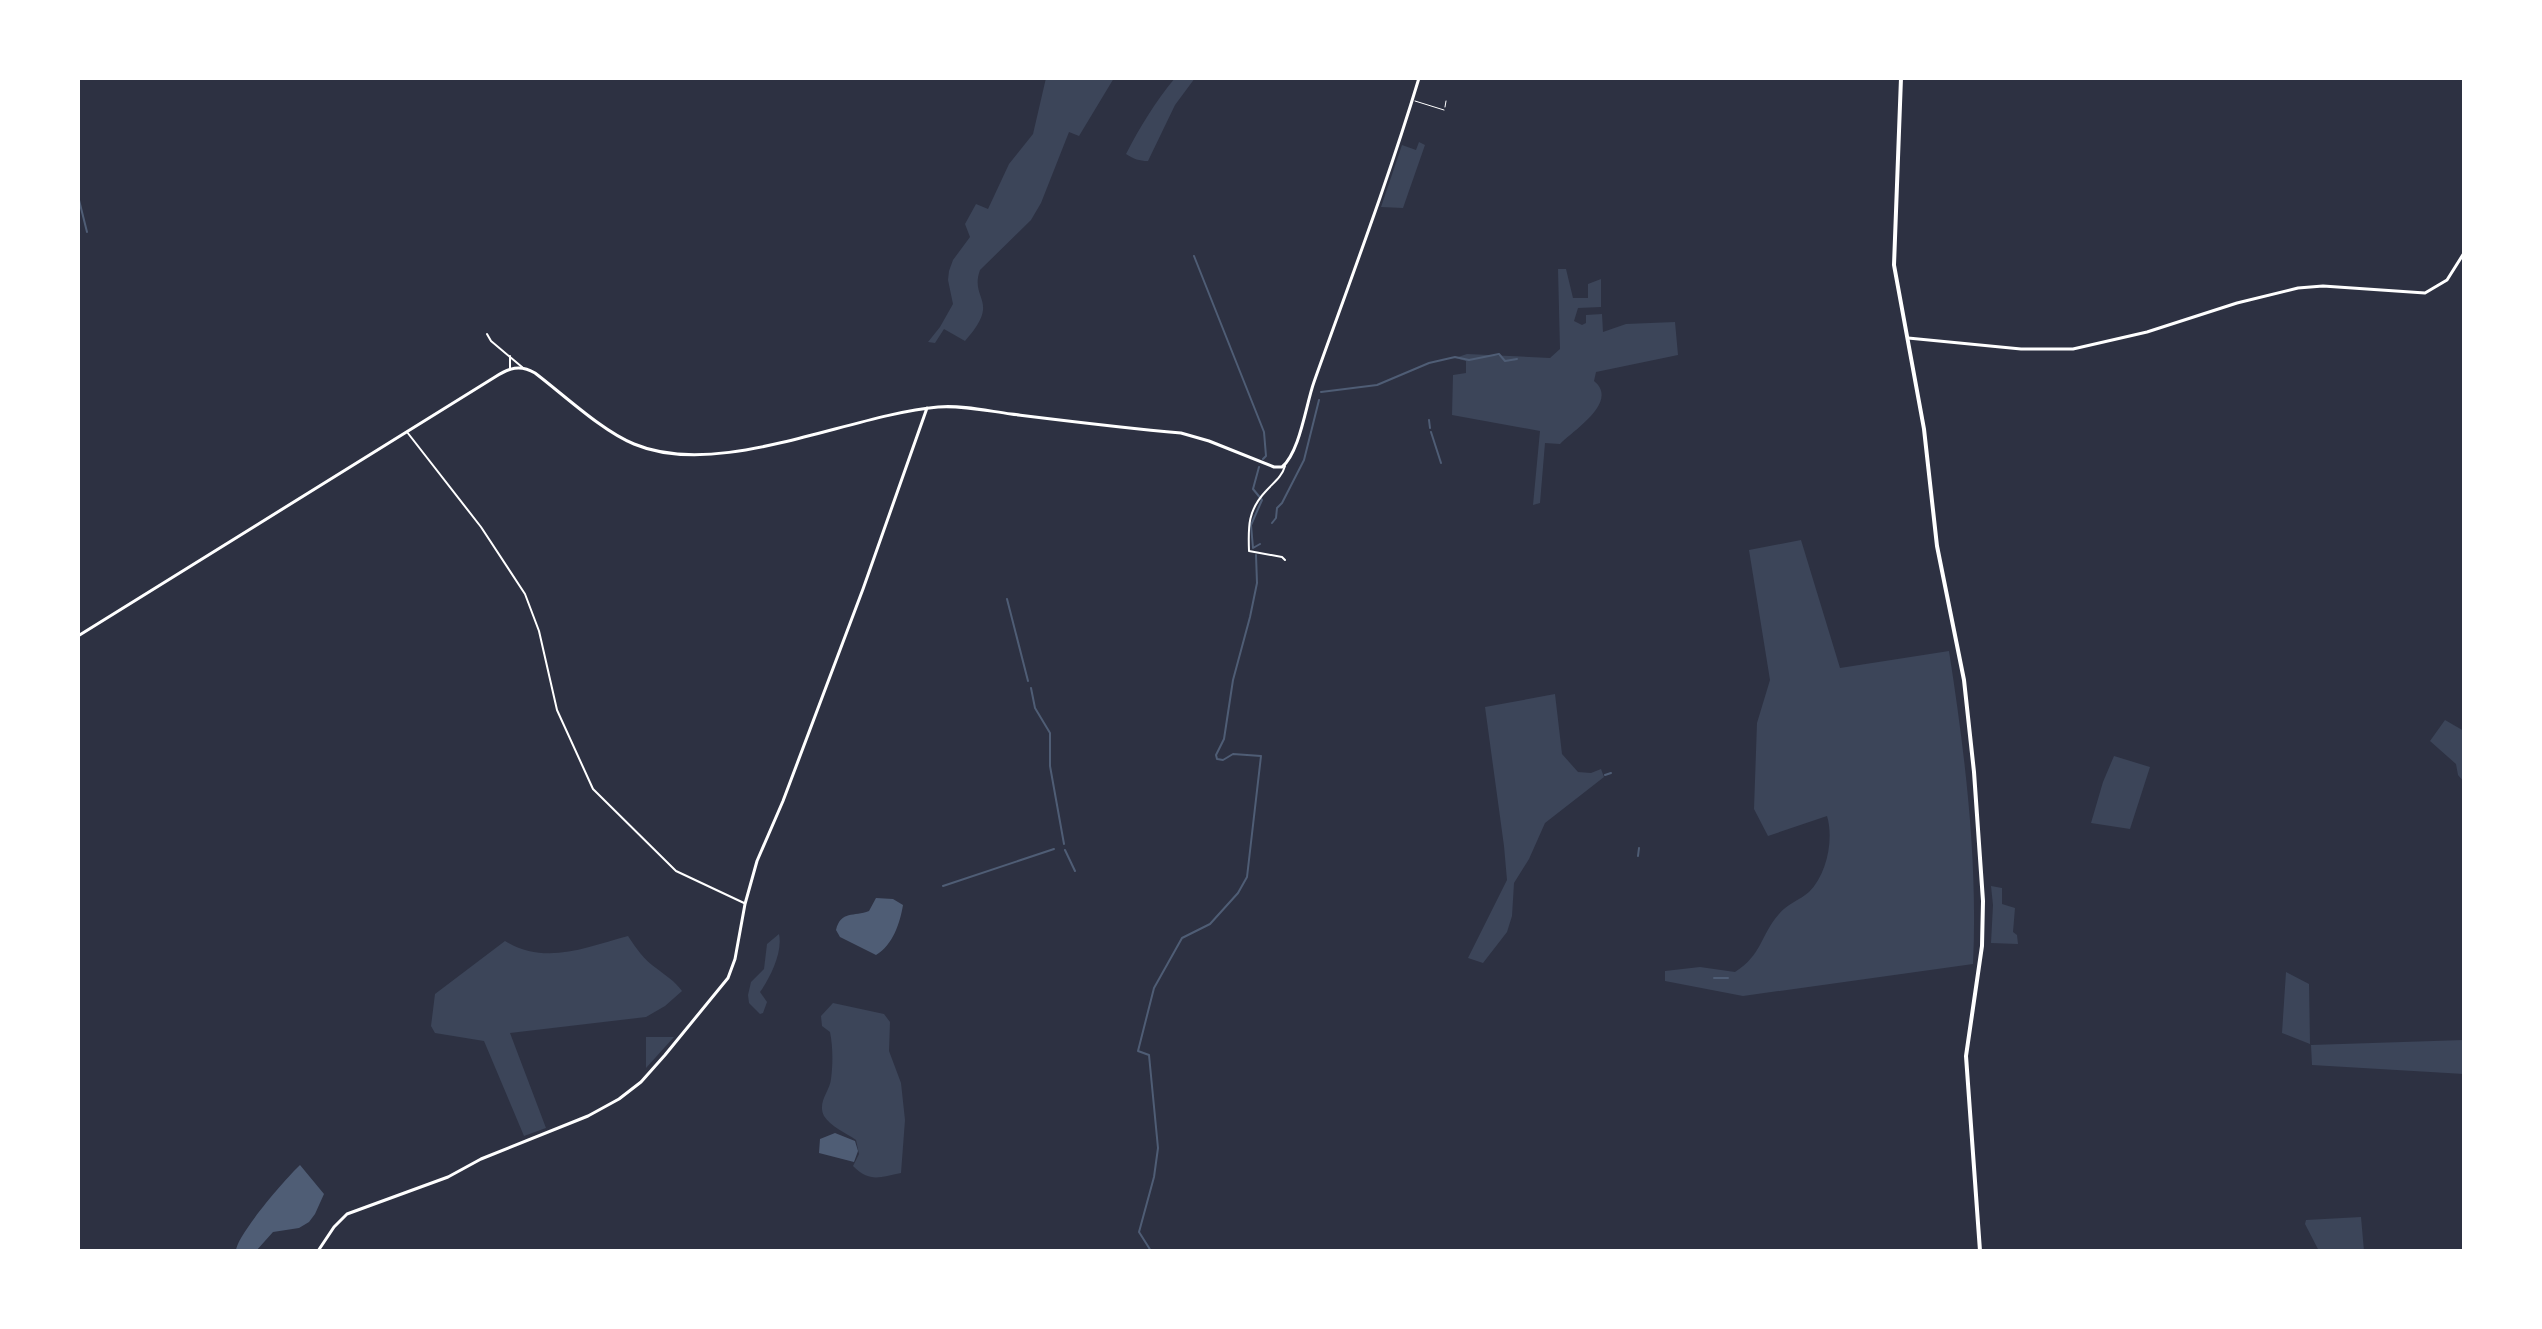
<svg xmlns="http://www.w3.org/2000/svg" width="2542" height="1329" viewBox="0 0 2542 1329" font-family="'Nunito Sans',sans-serif">
<style>
.green{fill:#3c4559}
.water{fill:#4f5d75}
.lines{fill:none;stroke-linecap:round;stroke-linejoin:round}
.stream{stroke:#4f5d75;stroke-width:2}
.service{stroke:#fff;stroke-width:1}
.minor{stroke:#fff;stroke-width:2}
.tertiary{stroke:#fff;stroke-width:3}
.primary{stroke:#fff;stroke-width:4}
</style>
<rect width="100%" height="100%" fill="#2d3142"/>
<path class="green" d="M 1046,78 L 1114,78 L 1079,136 L 1069,132 L 1041,203 L 1031,220 L 980,270 C 969,300 1002,300 965,341 L 944,329 L 935,343 L 928,342 L 940,327 L 953,304 L 948,280 L 949,271 L 953,260 L 970,237 L 965,224 L 976,204 L 988,209 L 1009,164 L 1033,134 Z
M 1175,78 L 1195,78 L 1175,105 L 1148,161 C 1139,161 1134,159 1126,154 C 1140,127 1155,102 1175,78 Z
M 1419,142 L 1425,145 L 1403,208 L 1381,207 L 1402,145 L 1416,150 Z
M 1558,269 L 1566,269 L 1573,298 L 1588,298 L 1588,284 L 1601,279 L 1601,307 L 1578,308 L 1574,321 L 1582,325 L 1586,323 L 1586,315 L 1602,314 L 1603,332 L 1626,324 L 1675,322 L 1678,355 L 1596,372 L 1594,381 C 1620,402 1572,431 1560,444 L 1545,443 L 1540,503 L 1533,505 L 1540,431 L 1452,415 L 1453,375 L 1466,373 L 1466,361 L 1455,358 L 1467,354 L 1550,358 L 1560,349 Z
M 1801,540 L 1840,668 L 1949,651 C 1965,754 1978,860 1973,964 L 1743,996 L 1665,981 L 1665,971 L 1700,967 L 1735,972 C 1762,955 1760,936 1779,914 C 1787,904 1800,900 1809,892 C 1827,874 1834,839 1827,816 L 1768,836 L 1754,809 L 1757,723 L 1770,680 L 1749,550 Z
M 1555,694 L 1562,754 L 1578,772 L 1591,773 L 1601,769 L 1604,777 L 1545,823 L 1529,859 L 1514,883 L 1512,916 L 1507,932 L 1483,963 L 1468,958 L 1507,880 L 1504,846 L 1485,707 Z
M 2445,720 L 2464,731 L 2464,782 L 2458,775 L 2456,764 L 2430,741 Z
M 2114,756 L 2150,767 L 2130,829 L 2091,823 L 2103,782 Z
M 1991,886 L 2002,888 L 2002,904 L 2015,908 L 2013,932 L 2017,935 L 2018,944 L 1991,943 L 1993,905 Z
M 779,934 C 783,952 770,978 760,992 L 767,1002 L 763,1013 L 760,1014 L 749,1003 L 748,995 L 751,982 L 764,969 L 767,944 Z
M 628,936 C 636,948 644,960 656,968 C 666,976 674,980 682,991 L 665,1006 L 646,1017 L 510,1033 L 546,1128 L 524,1136 L 484,1041 L 435,1033 L 431,1026 L 435,994 L 505,941 C 546,966 586,947 628,936 Z
M 2286,972 L 2309,984 L 2310,1044 L 2282,1033 Z
M 833,1003 L 884,1014 L 890,1022 L 889,1051 L 901,1083 L 905,1120 L 901,1173 C 880,1177 870,1183 853,1166 L 859,1154 L 856,1140 C 846,1133 830,1126 824,1116 C 817,1102 830,1091 831,1079 C 833,1064 833,1047 830,1032 L 822,1026 L 821,1016 Z
M 646,1037 L 674,1037 L 646,1068 Z
M 2464,1040 L 2464,1074 L 2312,1065 L 2311,1045 Z
M 2361,1217 L 2364,1251 L 2319,1251 L 2305,1224 L 2306,1220 Z"/>
<path class="water" d="M 876,898 L 893,899 L 903,905 C 900,923 893,945 876,955 L 840,937 L 836,930 C 841,910 854,917 869,911 Z
M 835,1133 L 855,1141 L 858,1151 L 854,1162 L 819,1153 L 820,1139 Z
M 300,1165 L 324,1194 L 315,1214 L 309,1222 L 299,1228 L 273,1232 L 256,1251 L 236,1251 C 236,1236 286,1178 300,1165 Z"/>
<g class="lines">
<path class="stream" d="M 78,196 L 87,232
M 1194,256 L 1264,432 L 1266,456 L 1263,459
M 1321,392 L 1377,385 L 1429,363 L 1455,357 L 1469,360 L 1499,354 L 1505,361 L 1517,359
M 1429,420 L 1430,428
M 1431,432 L 1441,463
M 1259,467 L 1253,489 L 1262,500 L 1251,525 L 1253,548 L 1260,544
M 1272,523 L 1276,518 L 1277,508 L 1282,503 L 1304,460 L 1319,400
M 1007,599 L 1028,681
M 1031,688 L 1035,708 L 1050,733 L 1050,766 L 1064,844
M 1605,775 L 1611,773
M 1065,850 L 1075,871
M 1638,856 L 1639,848
M 943,886 L 1054,849
M 1714,978 L 1728,978
M 1151,1251 L 1139,1232 L 1154,1177 L 1158,1148 L 1149,1055 L 1138,1051 L 1154,988 L 1182,938 L 1210,924 L 1238,893 L 1247,877 L 1261,756 L 1233,754 L 1223,760 L 1217,759 L 1216,755 L 1224,739 L 1233,680 L 1250,617 L 1257,583 L 1256,555"/>
<path class="service" d="M 1415,101 L 1444,110
M 1445,107 L 1446,101"/>
<path class="minor" d="M 487,334 L 491,341 L 522,367
M 510,368 L 510,356
M 407,432 L 481,527 L 525,594 L 539,631 L 557,710 L 593,789 L 676,871 L 744,903
M 1285,560 L 1282,557 L 1249,551 C 1248,526 1248,510 1266,491 C 1273,483 1282,477 1285,466"/>
<path class="tertiary" d="M 1908,338 L 2021,349 L 2073,349 L 2147,332 L 2237,303 L 2298,288 L 2323,286 L 2425,293 L 2447,280 L 2464,253
M 78,636 L 495,377 C 509,368 520,364 535,373 C 564,395 602,431 634,444 C 719,480 848,415 938,407 C 962,405 988,411 1011,414 C 1068,421 1124,428 1181,433 L 1209,441 L 1274,467 L 1282,467 C 1300,452 1306,404 1314,382 C 1350,281 1388,181 1419,78
M 318,1251 L 334,1227 L 347,1214 L 448,1177 L 481,1159 L 588,1116 L 619,1099 L 641,1082 L 665,1055 L 728,978 L 735,959 L 745,904 L 757,861 L 783,801 L 863,589 L 927,408"/>
<path class="primary" d="M 1901,78 L 1894,265 L 1924,429 L 1937,546 L 1964,680 L 1974,772 L 1983,901 L 1982,946 L 1966,1056 L 1980,1251"/>
</g>
<rect width="2542" height="1329" fill="none" stroke="#ffffff" stroke-width="160"/>
</svg>
